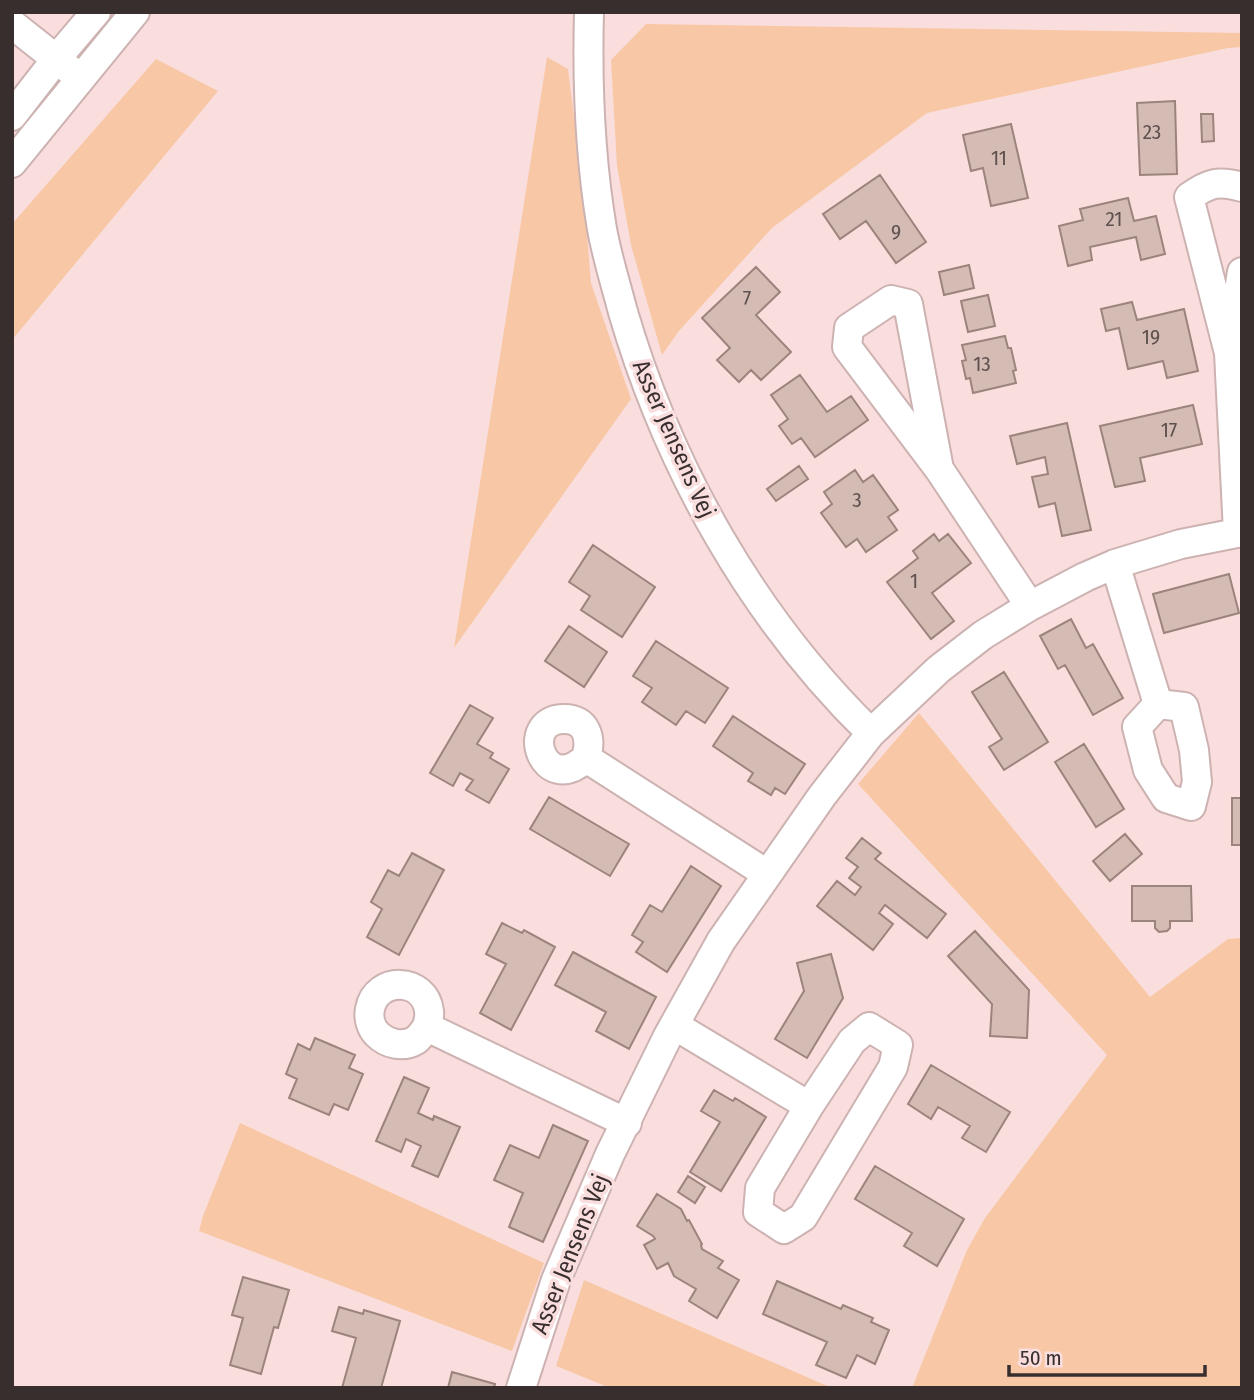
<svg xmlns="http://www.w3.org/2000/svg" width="1254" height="1400" viewBox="0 0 1254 1400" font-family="'Fira Sans Condensed',sans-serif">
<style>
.green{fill:#f8c8a6}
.building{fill:#d4bbb3;stroke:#9b847c;stroke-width:2}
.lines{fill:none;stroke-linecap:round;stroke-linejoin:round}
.minor-casing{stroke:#cdb2b2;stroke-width:32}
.minor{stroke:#fff;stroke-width:28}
.labels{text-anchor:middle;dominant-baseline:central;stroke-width:7;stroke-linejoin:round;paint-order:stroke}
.number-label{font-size:21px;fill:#5f514f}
.street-label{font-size:24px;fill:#382e2e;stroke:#fadede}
</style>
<rect width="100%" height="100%" fill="#fadede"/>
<path class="green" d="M 646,24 L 1242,33 L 1242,47 L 1228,48 L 927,113 L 772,228 L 679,331 L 662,355 L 631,245 L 617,166 L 611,60 Z
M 547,57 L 568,69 L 583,186 L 591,283 L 631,399 L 454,648 Z
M 156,59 L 218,91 L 12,340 L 12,224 Z
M 919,713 L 1150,997 L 1228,939 L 1242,938 L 1242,1388 L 912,1388 L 967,1250 L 985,1218 L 1107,1055 L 858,784 Z
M 240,1123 L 544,1263 L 512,1351 L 199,1231 L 203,1216 Z
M 584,1280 L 832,1388 L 610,1388 L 556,1366 Z"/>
<path class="building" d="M 1175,101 L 1177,174 L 1140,175 L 1137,103 Z
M 1201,114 L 1213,114 L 1214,141 L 1202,142 Z
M 1011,124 L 1028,198 L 991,206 L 983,168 L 971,171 L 963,135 Z
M 880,175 L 926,242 L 896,263 L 866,221 L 840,239 L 823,214 Z
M 1128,198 L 1134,221 L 1156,216 L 1165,254 L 1141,260 L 1136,237 L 1090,247 L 1092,260 L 1068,266 L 1059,226 L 1083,220 L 1080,209 Z
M 969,265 L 974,288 L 944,295 L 939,272 Z
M 756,267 L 780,292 L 756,315 L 791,352 L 761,380 L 751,370 L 739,382 L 717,360 L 730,348 L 702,318 Z
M 988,295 L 995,326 L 968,332 L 961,301 Z
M 1132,302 L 1137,320 L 1184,309 L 1198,371 L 1167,378 L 1163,361 L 1128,369 L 1119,328 L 1106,331 L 1101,309 Z
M 1005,336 L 1008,348 L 1011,348 L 1016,370 L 1013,371 L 1016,383 L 973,393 L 970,378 L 966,379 L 962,361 L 966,360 L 962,345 Z
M 800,375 L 827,412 L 851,396 L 868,420 L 815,457 L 801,438 L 792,444 L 779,426 L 788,419 L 771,395 Z
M 1193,405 L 1202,444 L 1140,458 L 1145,481 L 1115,487 L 1100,426 Z
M 1067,423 L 1091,530 L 1062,536 L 1055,503 L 1039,507 L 1032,477 L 1048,474 L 1045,457 L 1017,464 L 1010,436 Z
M 799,466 L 808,479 L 776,501 L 767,489 Z
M 855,470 L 863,482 L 873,475 L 898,510 L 888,517 L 897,530 L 866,552 L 857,539 L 846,547 L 821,513 L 832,504 L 824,492 Z
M 934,534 L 939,541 L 948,534 L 971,563 L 932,593 L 954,621 L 931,639 L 887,582 L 918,558 L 913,551 Z
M 593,545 L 655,587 L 622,637 L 581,610 L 590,596 L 569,582 Z
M 1229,574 L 1239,613 L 1164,633 L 1153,594 Z
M 1071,619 L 1086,648 L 1093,644 L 1123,698 L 1093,715 L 1065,665 L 1058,669 L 1040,636 Z
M 569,626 L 607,652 L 584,687 L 545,661 Z
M 656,641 L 728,688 L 705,723 L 686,711 L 676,725 L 642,702 L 652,688 L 633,676 Z
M 1004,672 L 1048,742 L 1004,770 L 989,747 L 1002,739 L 972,692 Z
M 470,705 L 493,718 L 477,744 L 493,753 L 490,758 L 509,769 L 489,803 L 466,790 L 473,780 L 460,773 L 453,786 L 430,773 Z
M 733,716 L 805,764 L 785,794 L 775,788 L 771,795 L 748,781 L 753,773 L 713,746 Z
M 1084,744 L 1124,809 L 1096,827 L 1055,762 Z
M 549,797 L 629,844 L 610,876 L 530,829 Z
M 1232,798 L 1242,798 L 1242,845 L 1232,845 Z
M 1125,834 L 1142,854 L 1110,881 L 1093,861 Z
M 862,838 L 881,853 L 875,859 L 946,914 L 927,938 L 885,905 L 879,913 L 893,924 L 873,950 L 817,906 L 837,881 L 855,895 L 861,887 L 849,878 L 858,867 L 846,858 Z
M 412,853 L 444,870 L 399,955 L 367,937 L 382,909 L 371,902 L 388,870 L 399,876 Z
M 691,866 L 721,886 L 667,972 L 636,952 L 643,942 L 632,935 L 650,905 L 662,912 Z
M 1132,886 L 1191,886 L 1192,921 L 1170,921 L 1170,928 L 1167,931 L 1159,932 L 1155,928 L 1155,921 L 1132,921 Z
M 502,923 L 522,933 L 524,930 L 555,947 L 511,1030 L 480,1013 L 506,964 L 486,954 Z
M 975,931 L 1029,990 L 1027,1038 L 990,1036 L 992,1004 L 948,956 Z
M 573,952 L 656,997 L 629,1049 L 596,1031 L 606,1012 L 555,985 Z
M 831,954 L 843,998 L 807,1058 L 775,1039 L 804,991 L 797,963 Z
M 315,1038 L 355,1055 L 349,1068 L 363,1074 L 348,1110 L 334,1104 L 329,1115 L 289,1098 L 297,1079 L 286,1074 L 298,1044 L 310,1050 Z
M 931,1065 L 1010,1112 L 986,1152 L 962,1138 L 970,1126 L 938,1107 L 931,1119 L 908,1104 Z
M 404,1077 L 429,1088 L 418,1113 L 433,1120 L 434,1116 L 460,1127 L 438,1177 L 412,1166 L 421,1146 L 406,1139 L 401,1152 L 376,1141 Z
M 714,1090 L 733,1101 L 735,1098 L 766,1117 L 721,1191 L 690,1172 L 720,1122 L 701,1111 Z
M 553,1125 L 588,1141 L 543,1242 L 509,1227 L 523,1193 L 494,1180 L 510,1145 L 539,1158 Z
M 875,1166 L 964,1219 L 937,1266 L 904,1246 L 912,1233 L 855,1199 Z
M 688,1176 L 705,1187 L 695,1203 L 678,1192 Z
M 657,1194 L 681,1209 L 687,1221 L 689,1220 L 702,1244 L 701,1245 L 702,1249 L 723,1261 L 718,1268 L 739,1280 L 717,1318 L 689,1301 L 696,1289 L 674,1276 L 668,1263 L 657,1269 L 644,1245 L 655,1239 L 653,1236 L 637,1226 Z
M 243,1277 L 289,1290 L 278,1328 L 274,1327 L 261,1374 L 230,1365 L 243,1318 L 232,1315 Z
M 777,1281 L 841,1309 L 843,1305 L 873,1318 L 871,1322 L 889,1330 L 875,1364 L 857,1355 L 846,1378 L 816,1365 L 827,1342 L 763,1314 Z
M 339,1307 L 363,1314 L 364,1310 L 400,1321 L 381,1388 L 342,1388 L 356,1338 L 332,1331 Z
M 452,1372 L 495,1384 L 494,1388 L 448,1388 Z"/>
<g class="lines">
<g class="minor-casing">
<path id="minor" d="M 589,12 C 587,85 590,158 602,229 C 607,257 616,285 623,312 C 669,469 753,618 871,733
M 12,24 L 70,70
M 12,116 L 57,58 L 96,12
M 12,163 L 135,12
M 1231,340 L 1242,272
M 939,469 L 908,304 L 891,300 L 849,328 L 847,347 L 939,469 L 1030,606
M 1238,532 L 1229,353 L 1189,197 C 1209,183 1218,180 1242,187
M 1115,564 L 1158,704 L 1137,727 L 1148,770 L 1166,798 L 1191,806 L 1197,782 L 1194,750 L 1184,707 L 1158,704
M 586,758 C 592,739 587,718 563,719 C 518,720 543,798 586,758 L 767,874
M 674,1025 L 809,1106
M 427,1027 C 424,1031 420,1037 416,1040 C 403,1048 387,1044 377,1034 C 371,1028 368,1018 370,1009 C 376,976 425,977 429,1011 C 430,1016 428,1022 427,1027 L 627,1123
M 869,1027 L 898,1045 L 893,1067 L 803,1217 L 784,1229 L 758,1212 L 760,1188 L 809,1106 L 852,1041 Z
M 521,1388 L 556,1280 L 610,1154 L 668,1036 L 721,941 L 822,796 L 871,733 L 939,669 L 983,635 L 1030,606 L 1085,577 L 1115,564 L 1181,544 L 1242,532"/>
</g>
<use href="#minor" class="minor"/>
</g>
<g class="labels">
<g class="number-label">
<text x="1152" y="132">23</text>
<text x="999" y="158">11</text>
<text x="1114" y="219">21</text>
<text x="896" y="232">9</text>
<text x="747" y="298">7</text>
<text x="1151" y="337">19</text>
<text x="982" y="364">13</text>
<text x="1169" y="430">17</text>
<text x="857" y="500">3</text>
<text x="914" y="581">1</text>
</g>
<g class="street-label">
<text transform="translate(674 439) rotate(66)">Asser Jensens Vej</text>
<text transform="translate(570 1254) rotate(-68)">Asser Jensens Vej</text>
</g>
</g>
<rect width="1254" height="1400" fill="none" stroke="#382e2e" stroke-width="28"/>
<path d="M1009 1365v10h196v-10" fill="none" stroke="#382e2e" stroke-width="3.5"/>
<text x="1020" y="1365" font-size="21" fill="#382e2e" stroke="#fadede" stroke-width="5" paint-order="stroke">50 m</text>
</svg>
